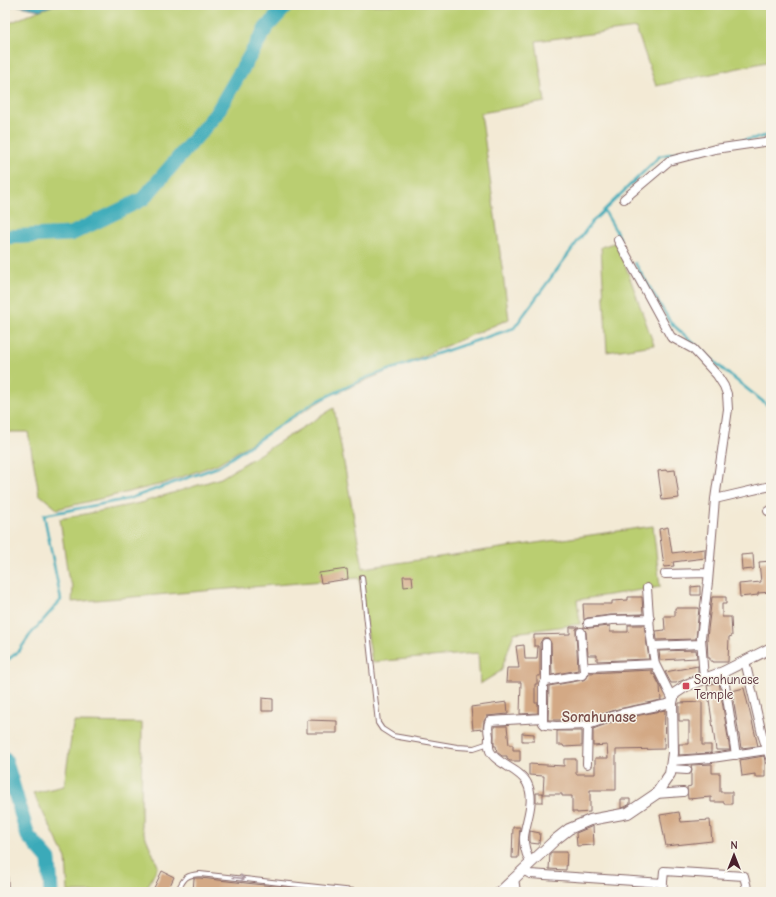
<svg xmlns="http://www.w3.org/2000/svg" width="776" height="897" viewBox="0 0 776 897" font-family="'Comic Neue',sans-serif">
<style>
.green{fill:#bace71;stroke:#82764e}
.water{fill:#3baab9;stroke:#426472}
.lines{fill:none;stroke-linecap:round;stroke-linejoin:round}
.stream{stroke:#3baab9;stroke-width:2.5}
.river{stroke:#3baab9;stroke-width:15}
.building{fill:#d3a985}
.service-casing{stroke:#856666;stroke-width:6}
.minor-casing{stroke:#856666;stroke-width:10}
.tertiary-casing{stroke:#856666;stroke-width:12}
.service{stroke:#fff;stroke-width:4}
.minor{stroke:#fff;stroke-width:8}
.tertiary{stroke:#fff;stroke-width:10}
.oneway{stroke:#ae9aa0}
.poi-dot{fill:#d1495b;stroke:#f7f3e8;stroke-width:1.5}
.labels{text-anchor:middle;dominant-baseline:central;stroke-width:3;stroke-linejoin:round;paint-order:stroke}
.poi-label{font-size:13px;fill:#4a1f2b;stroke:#f7f3e8;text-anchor:start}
.quarter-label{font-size:15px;font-weight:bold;fill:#7a4f4a;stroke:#f7f3e8}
</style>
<rect width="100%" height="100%" fill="#f7f3e8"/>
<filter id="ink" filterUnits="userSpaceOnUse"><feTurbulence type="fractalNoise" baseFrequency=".025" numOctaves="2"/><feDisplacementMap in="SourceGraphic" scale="8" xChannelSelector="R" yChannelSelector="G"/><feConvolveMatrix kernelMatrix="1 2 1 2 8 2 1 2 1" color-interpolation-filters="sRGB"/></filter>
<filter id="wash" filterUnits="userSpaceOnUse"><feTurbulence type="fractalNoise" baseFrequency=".012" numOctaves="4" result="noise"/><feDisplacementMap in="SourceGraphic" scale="16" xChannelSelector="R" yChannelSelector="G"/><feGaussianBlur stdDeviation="0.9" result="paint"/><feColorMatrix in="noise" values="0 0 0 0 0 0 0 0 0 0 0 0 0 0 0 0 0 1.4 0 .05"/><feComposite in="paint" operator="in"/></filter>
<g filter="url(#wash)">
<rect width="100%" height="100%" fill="#f3ead5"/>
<path class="green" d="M 54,5 L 771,5 L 771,61 L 656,86 L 636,28 L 536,41 L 545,102 L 481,113 L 509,319 L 327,397 L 217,464 L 162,484 L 57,509 L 39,494 L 28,432 L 5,432 L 5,25 L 40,10 Z
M 617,242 L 654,345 L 607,352 L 601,247 Z
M 334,408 L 363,568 L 653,526 L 660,587 L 577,600 L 580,624 L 514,633 L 501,671 L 480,684 L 478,653 L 372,662 L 359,578 L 72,602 L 73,587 L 68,576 L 60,519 L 140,503 L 221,478 Z
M 74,722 L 142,723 L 141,826 L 158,866 L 145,892 L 68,892 L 66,858 L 33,793 L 64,786 L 73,725 Z"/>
<path class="water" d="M 5,5 L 54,5 L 40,10 L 16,5 L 5,8 Z"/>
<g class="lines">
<path class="stream" d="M 724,144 L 771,135
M 604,210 L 620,238
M 635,263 L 671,323 L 726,372 L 771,408
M 5,662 L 19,651 L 30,635 L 61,600 L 44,515 L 128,499 L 218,467 L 313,403 L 368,377 L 514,328 L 592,222 L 660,156 L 706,147"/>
<path class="river" d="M 5,237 L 71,234 L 143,199 L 216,114 L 266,28 L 287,5
M 5,759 L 28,836 L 49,860 L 51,892"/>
</g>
<g id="blocks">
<path class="building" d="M 666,470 L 666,471 L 675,470 L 679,498 L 662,500 L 658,471 Z
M 668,527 L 672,553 L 705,549 L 705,558 L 673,562 L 674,566 L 664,567 L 659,529 Z
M 753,554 L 754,569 L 742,570 L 741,555 Z
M 771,561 L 771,592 L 758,593 L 758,595 L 740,597 L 739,584 L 761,582 L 759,562 Z
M 347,569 L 348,579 L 321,583 L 319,573 Z
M 403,576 L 412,576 L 413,586 L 404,587 Z
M 700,586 L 700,595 L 691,595 L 691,587 Z
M 628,597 L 642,597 L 643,614 L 610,615 L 587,618 L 584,620 L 583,604 L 612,604 L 612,601 L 628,600 Z
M 712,597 L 726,597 L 726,604 L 722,604 L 722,617 L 731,617 L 732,636 L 729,637 L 728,662 L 713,662 L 713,661 L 710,661 L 710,658 L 708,658 L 707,638 Z
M 675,608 L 699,608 L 696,639 L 657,640 L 656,631 L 665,630 L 664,616 L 675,616 Z
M 628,625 L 644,625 L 649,659 L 597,661 L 597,655 L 588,655 L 586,632 L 583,627 L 589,628 L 610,626 L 610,632 L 628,632 Z
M 570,627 L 579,627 L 576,629 L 576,632 L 578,670 L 552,675 L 551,643 L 548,638 L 543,638 L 540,643 L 540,676 L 537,676 L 537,684 L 535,684 L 535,703 L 538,703 L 538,713 L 520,714 L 521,682 L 506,682 L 507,668 L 519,668 L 516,646 L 524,645 L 525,659 L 537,659 L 538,646 L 534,646 L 534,635 L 570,634 Z
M 696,650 L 697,658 L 660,660 L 659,651 Z
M 698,666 L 698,674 L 676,683 L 671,683 L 665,672 Z
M 652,670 L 652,675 L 654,674 L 660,686 L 661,700 L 618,709 L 594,717 L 594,713 L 581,714 L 581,720 L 548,720 L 549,686 L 583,680 L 587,678 L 589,673 Z
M 719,682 L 730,750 L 716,750 L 707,685 Z
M 744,688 L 758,746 L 741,748 L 732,691 Z
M 262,698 L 273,699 L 273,711 L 262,711 Z
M 507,702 L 508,714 L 487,716 L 484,721 L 483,729 L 473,730 L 471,707 Z
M 702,702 L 702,745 L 711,745 L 711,753 L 679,755 L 679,744 L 689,744 L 689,721 L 679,721 L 679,703 Z
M 665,710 L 664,749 L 616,750 L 616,790 L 590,790 L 590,812 L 577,813 L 577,812 L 572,812 L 572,796 L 562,796 L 562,794 L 543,794 L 544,776 L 529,775 L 529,764 L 564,766 L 564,759 L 576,759 L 576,774 L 595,774 L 595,758 L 608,758 L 607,745 L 593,746 L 593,729 L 620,719 Z
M 307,720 L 337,721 L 337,733 L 307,733 Z
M 494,726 L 507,726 L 509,745 L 513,745 L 513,750 L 520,750 L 520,761 L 510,761 L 507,759 L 507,756 L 502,756 L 497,752 L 496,746 L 494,746 Z
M 557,731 L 582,731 L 582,746 L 564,747 L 563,745 L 557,745 Z
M 522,733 L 534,734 L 534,741 L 522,741 Z
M 764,756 L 765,761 L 765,777 L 755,777 L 755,774 L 742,776 L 740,760 Z
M 712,764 L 712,773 L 720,773 L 720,792 L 732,792 L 732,804 L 724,804 L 724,802 L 711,802 L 711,797 L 688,799 L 687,787 L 691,786 L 691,774 L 692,770 L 691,765 Z
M 536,793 L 543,793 L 543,802 L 536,802 Z
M 621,799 L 630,799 L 630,804 L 625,807 L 621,808 Z
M 679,812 L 681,822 L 710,820 L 712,841 L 666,846 L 660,815 Z
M 593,826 L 594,845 L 577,846 L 576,833 Z
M 513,827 L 520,827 L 518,858 L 512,858 Z
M 530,831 L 540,833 L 539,844 L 530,843 Z
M 552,852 L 567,852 L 566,870 L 549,869 L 550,853 Z
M 162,871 L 174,877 L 167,892 L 152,892 Z
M 194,878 L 200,878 L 300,889 L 299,892 L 193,892 Z"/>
</g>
</g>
<g filter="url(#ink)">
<use href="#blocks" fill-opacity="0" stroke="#856666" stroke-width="1"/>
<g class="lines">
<g class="service-casing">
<path id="service" d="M 362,577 L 378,723 L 382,729 L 393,736 L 457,747 L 474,748 L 489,743
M 5,872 L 6,892
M 177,892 C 184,879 184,875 200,874 L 363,892"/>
</g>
<g class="minor-casing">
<path id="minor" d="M 624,199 L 669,161 L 715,149 L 771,141
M 618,240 L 671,337 L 693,349 L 717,375 L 724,386 L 727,394 L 728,409 L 715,499 L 708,582 L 701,638 L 704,679
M 715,499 L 771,486
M 768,511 L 771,510
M 665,574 L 708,573
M 647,588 L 650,631 L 655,664 L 672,698
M 588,623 L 612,620 L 650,619
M 581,632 L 584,672 L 582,675 L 546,681 L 543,685 L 543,723 L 545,725 L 556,726 L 588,725 L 619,714 L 672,703
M 653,646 L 701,644
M 745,661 L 762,734 L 771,761
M 590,667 L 655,664
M 723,672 L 736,755
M 546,681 L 546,643
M 672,761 L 712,758 L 767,750
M 587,764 L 588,725
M 671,769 L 687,770
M 656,794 L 683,792
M 530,863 C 527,855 523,846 524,837 C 526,819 536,801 527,783 C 520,769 496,764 490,751 C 488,746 489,741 489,736 C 488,731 487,725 490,721 L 543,718
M 523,870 L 530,874 L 663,883
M 514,878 L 516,892
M 662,892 L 664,871 L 744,876 L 748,892"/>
</g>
<g class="tertiary-casing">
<path id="tertiary" d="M 500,892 L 555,840 L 569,829 L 590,820 L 628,813 L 656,794 L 670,774 L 673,753 L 672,703 L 674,694 L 686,686 L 723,672 L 771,648"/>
</g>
<use href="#service" class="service"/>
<use href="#minor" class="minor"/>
<use href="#tertiary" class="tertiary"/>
</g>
<defs><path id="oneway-shaft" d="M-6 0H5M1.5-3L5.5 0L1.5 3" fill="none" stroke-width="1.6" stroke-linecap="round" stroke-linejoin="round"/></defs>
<use class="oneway" href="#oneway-shaft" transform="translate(239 878) rotate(6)"/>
</g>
<rect class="poi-dot" x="682" y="682" width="8" height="8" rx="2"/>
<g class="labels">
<g class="poi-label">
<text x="694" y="679">Sorahunase<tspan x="694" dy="15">Temple</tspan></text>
</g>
<g class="quarter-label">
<text x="599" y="717">Sorahunase</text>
</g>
</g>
<rect width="776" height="897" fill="none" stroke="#f7f3e8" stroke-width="20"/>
<g transform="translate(734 855)" stroke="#f7f3e8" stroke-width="3" paint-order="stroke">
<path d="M0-3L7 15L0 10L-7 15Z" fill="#4a1f2b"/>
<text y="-6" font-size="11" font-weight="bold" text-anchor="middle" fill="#4a1f2b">N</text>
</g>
</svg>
